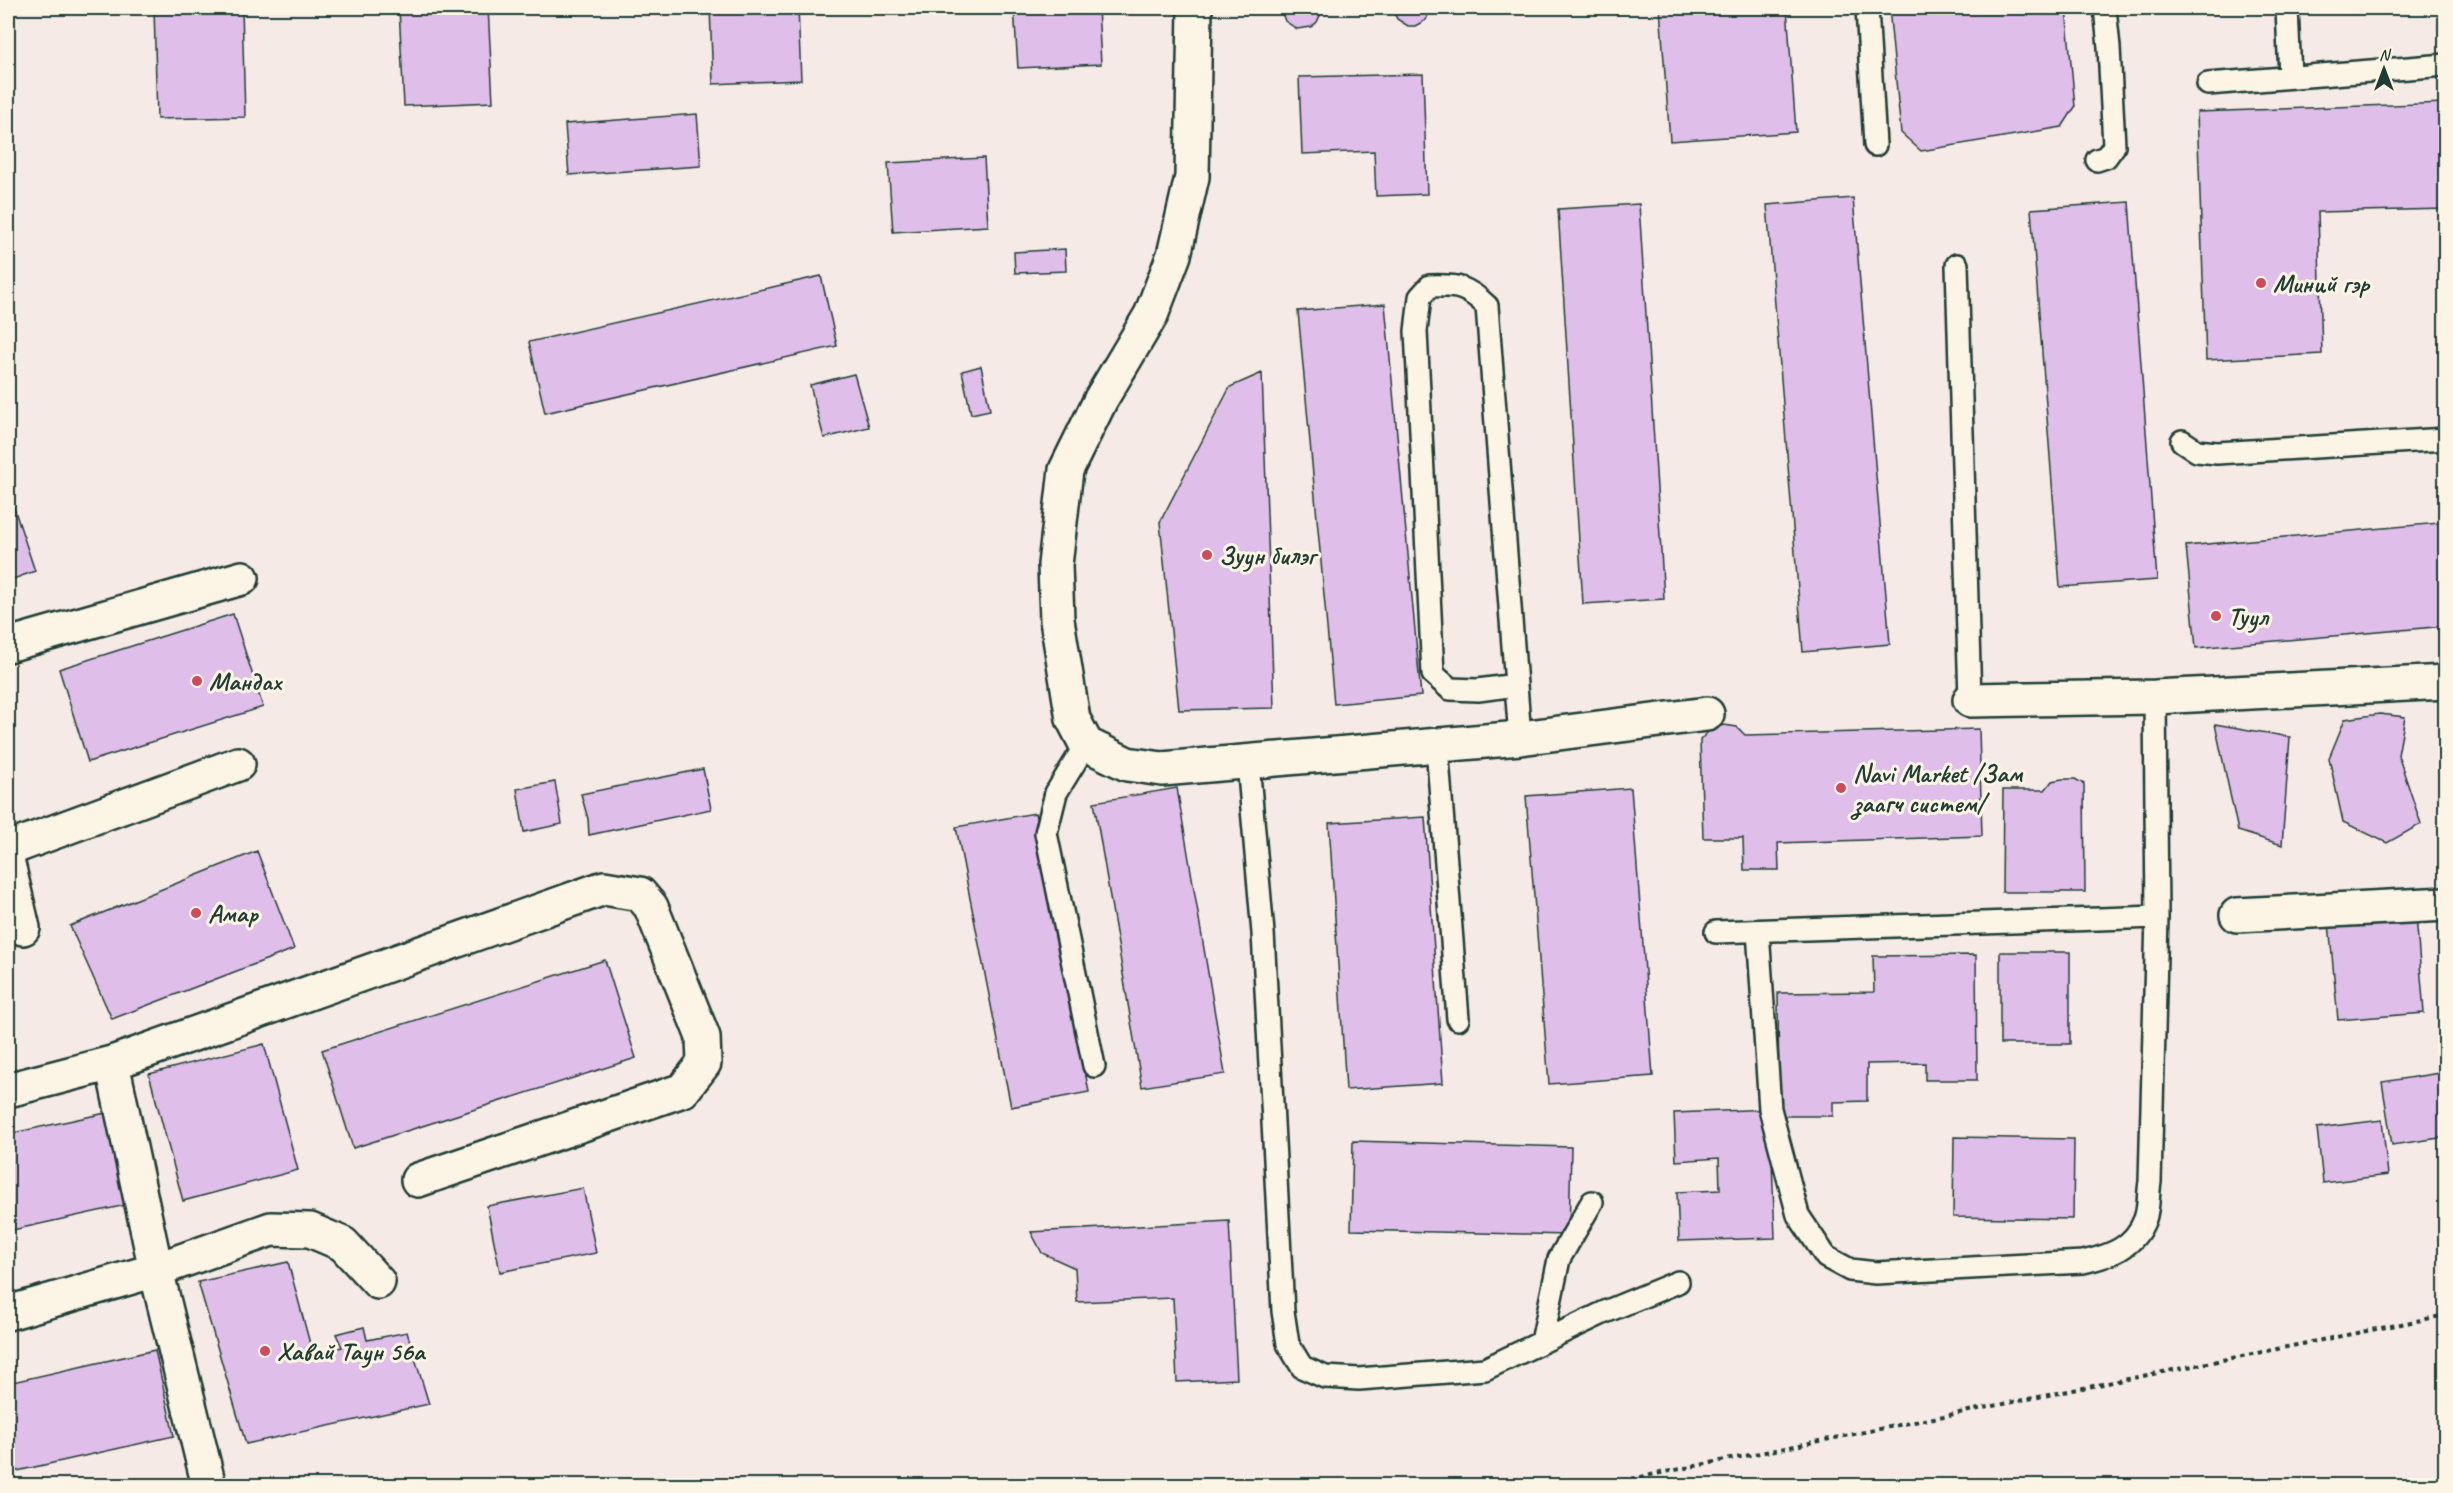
<svg xmlns="http://www.w3.org/2000/svg" width="2453" height="1493" viewBox="0 0 2453 1493" font-family="Caveat,sans-serif">
<style>
.building{fill:#dfbeea;stroke:#1f3d34;stroke-width:1.5}
.lines{fill:none;stroke-linecap:round;stroke-linejoin:round}
.lane-casing{stroke:#1f3d34;stroke-width:26}
.street-casing{stroke:#1f3d34;stroke-width:38}
.path{stroke:#1f3d34;stroke-width:4;stroke-dasharray:4.5 4.5;stroke-linecap:butt}
.lane{stroke:#fcf5e5;stroke-width:21}
.street{stroke:#fcf5e5;stroke-width:33}
.poi-dot{fill:#d1495b;stroke:#fcf5e5;stroke-width:2}
.labels{text-anchor:middle;dominant-baseline:central;stroke-width:6;stroke-linejoin:round;paint-order:stroke}
.poi-label{font-size:26px;font-weight:bold;fill:#1f3d34;stroke:#fcf5e5;text-anchor:start}
</style>
<rect width="100%" height="100%" fill="#f6eae6"/>
<filter id="ink" filterUnits="userSpaceOnUse"><feTurbulence type="fractalNoise" baseFrequency=".0167" numOctaves="2"/><feDisplacementMap in="SourceGraphic" scale="12" xChannelSelector="R" yChannelSelector="G"/><feConvolveMatrix kernelMatrix="1 2 1 2 8 2 1 2 1" color-interpolation-filters="sRGB"/></filter>
<g filter="url(#ink)">
<path class="building" d="M 154,8 L 242,8 L 245,117 L 157,119 Z
M 399,8 L 488,8 L 493,102 L 404,106 Z
M 710,8 L 798,8 L 801,80 L 713,84 Z
M 1014,8 L 1098,8 L 1101,64 L 1018,68 Z
M 1280,8 L 1323,8 L 1323,9 L 1317,22 L 1311,27 L 1297,29 L 1285,21 Z
M 1392,8 L 1431,8 L 1426,20 L 1415,26 L 1408,26 L 1397,19 Z
M 1660,8 L 1787,8 L 1796,132 L 1670,141 Z
M 1889,8 L 2066,8 L 2075,107 L 2062,127 L 1921,151 L 1901,133 Z
M 1423,74 L 1427,194 L 1376,196 L 1374,151 L 1302,154 L 1299,77 Z
M 2446,103 L 2446,209 L 2318,212 L 2322,354 L 2206,360 L 2197,112 Z
M 697,114 L 701,166 L 569,175 L 565,124 Z
M 984,158 L 988,226 L 893,232 L 888,163 Z
M 1853,198 L 1890,644 L 1803,652 L 1767,205 Z
M 2129,202 L 2157,580 L 2060,587 L 2031,209 Z
M 1639,204 L 1664,599 L 1583,604 L 1558,209 Z
M 1065,249 L 1066,271 L 1015,273 L 1014,252 Z
M 821,276 L 837,346 L 545,413 L 529,342 Z
M 1385,304 L 1421,696 L 1334,704 L 1298,311 Z
M 981,366 L 990,410 L 971,414 L 962,371 Z
M 1262,373 L 1274,708 L 1179,710 L 1160,522 L 1230,387 Z
M 854,374 L 869,427 L 824,438 L 810,385 Z
M 8,490 L 35,571 L 8,581 Z
M 2439,523 L 2446,592 L 2446,626 L 2196,648 L 2186,546 Z
M 233,614 L 263,707 L 88,762 L 59,669 Z
M 2380,714 L 2405,717 L 2398,755 L 2421,824 L 2387,843 L 2343,822 L 2329,758 L 2345,719 Z
M 2215,724 L 2290,737 L 2282,845 L 2238,831 Z
M 1724,725 L 1737,727 L 1745,735 L 1979,729 L 1982,836 L 1778,843 L 1779,870 L 1744,870 L 1743,838 L 1703,838 L 1700,740 L 1711,729 Z
M 703,769 L 711,809 L 589,835 L 588,819 L 581,794 Z
M 2062,779 L 2075,779 L 2084,784 L 2085,892 L 2002,892 L 2003,790 L 2045,790 L 2052,781 Z
M 555,782 L 562,824 L 524,832 L 517,789 Z
M 1177,788 L 1225,1074 L 1142,1087 L 1094,802 Z
M 1631,788 L 1653,1076 L 1549,1084 L 1526,796 Z
M 1035,813 L 1089,1092 L 1011,1107 L 956,827 Z
M 1425,817 L 1443,1083 L 1346,1090 L 1329,823 Z
M 257,851 L 294,949 L 112,1019 L 70,926 Z
M 2416,916 L 2424,1013 L 2338,1020 L 2329,923 Z
M 2000,952 L 2070,952 L 2070,1044 L 2000,1044 Z
M 1976,955 L 1977,1080 L 1925,1080 L 1925,1063 L 1867,1064 L 1867,1101 L 1833,1102 L 1833,1116 L 1779,1116 L 1778,993 L 1874,992 L 1873,956 Z
M 605,960 L 636,1058 L 353,1148 L 322,1050 Z
M 264,1044 L 298,1170 L 183,1201 L 149,1074 Z
M 2446,1072 L 2446,1137 L 2392,1145 L 2382,1082 Z
M 1770,1109 L 1775,1238 L 1679,1241 L 1677,1192 L 1720,1190 L 1719,1158 L 1676,1161 L 1674,1113 Z
M 106,1113 L 126,1205 L 8,1231 L 8,1134 Z
M 2382,1120 L 2388,1175 L 2323,1183 L 2317,1128 Z
M 1954,1137 L 2074,1139 L 2073,1219 L 1953,1217 Z
M 1353,1141 L 1571,1147 L 1569,1235 L 1351,1230 Z
M 583,1188 L 596,1253 L 500,1272 L 487,1206 Z
M 1229,1221 L 1237,1379 L 1177,1382 L 1173,1298 L 1077,1302 L 1075,1268 L 1042,1253 L 1031,1232 Z
M 288,1262 L 313,1355 L 342,1347 L 336,1334 L 364,1327 L 367,1340 L 407,1332 L 429,1404 L 246,1444 L 198,1282 Z
M 155,1350 L 174,1436 L 8,1473 L 8,1383 Z"/>
<g class="lines">
<g class="lane-casing">
<path id="lane" d="M 1867,8 L 1875,145
M 2287,8 L 2290,77
M 2208,84 L 2446,65
M 2097,160 L 2106,157 L 2114,146 L 2109,47 L 2105,8
M 1957,265 L 1970,700
M 2182,441 L 2197,451 L 2217,453 L 2446,439
M 1516,685 L 1478,690 L 1450,689 L 1433,674 L 1416,331 L 1420,297 L 1430,286 C 1459,285 1467,287 1487,306 L 1516,685 L 1520,738
M 1086,744 L 1056,793 L 1046,833 L 1094,1066
M 1437,746 L 1458,1019
M 1248,763 L 1263,933 L 1283,1311 L 1288,1344 L 1302,1367 L 1325,1377 L 1359,1379 L 1485,1369 L 1605,1312 L 1678,1282
M 1758,931 L 1770,1109 L 1798,1215 L 1826,1257 L 1850,1270 L 1876,1273 L 2083,1262 C 2110,1256 2134,1248 2145,1219 C 2149,1208 2148,1193 2150,1182 L 2157,917 L 2155,697
M 1716,932 L 2157,917
M 1542,1342 L 1559,1259 L 1592,1202"/>
</g>
<g class="street-casing">
<path id="street" d="M 1195,8 L 1192,177 L 1174,255 L 1151,315 L 1101,399 L 1066,470 L 1055,565 L 1057,620 L 1073,719 L 1086,744 L 1127,764 L 1162,769 L 1520,738 L 1707,714
M 8,645 L 242,578
M 1970,700 L 2155,697 L 2446,682
M 8,849 L 238,764
M 8,864 L 23,928
M 2237,915 L 2446,904
M 112,1063 L 156,1270 L 209,1486
M 8,1090 L 112,1063 L 604,888 L 640,894 L 651,907 L 703,1037 L 704,1063 L 683,1090 L 418,1180
M 8,1313 L 156,1270 L 271,1229 L 310,1230 L 343,1244 L 378,1282"/>
</g>
<path class="path" d="M 1596,1486 L 2446,1315"/>
<use href="#lane" class="lane"/>
<use href="#street" class="street"/>
</g>
</g>
<g class="poi-dot">
<circle cx="2261" cy="283" r="6"/>
<circle cx="1207" cy="555" r="6"/>
<circle cx="2216" cy="616" r="6"/>
<circle cx="197" cy="681" r="6"/>
<circle cx="1841" cy="788" r="6"/>
<circle cx="196" cy="913" r="6"/>
<circle cx="265" cy="1351" r="6"/>
</g>
<g class="labels">
<g class="poi-label">
<text x="2273" y="283">Миний гэр</text>
<text x="1219" y="555">Зуун билэг</text>
<text x="2228" y="616">Туул</text>
<text x="209" y="681">Мандах</text>
<text x="1853" y="773">Navi Market /Зам<tspan x="1853" dy="30">заагч систем/</tspan></text>
<text x="208" y="913">Амар</text>
<text x="277" y="1351">Хавай Таун 56а</text>
</g>
</g>
<rect width="2453" height="1493" fill="none" stroke="#fcf5e5" stroke-width="30"/>
<rect x="15" y="15" width="2423" height="1463" fill="none" stroke="#1f3d34" stroke-width="2" filter="url(#ink)"/>
<g transform="translate(2384 69)" stroke="#fcf5e5" stroke-width="4.5" paint-order="stroke">
<path d="M0-4.5L10 22L0 15L-10 22Z" fill="#1f3d34"/>
<text y="-9" font-size="16" font-weight="bold" text-anchor="middle" fill="#1f3d34">N</text>
</g>
</svg>
